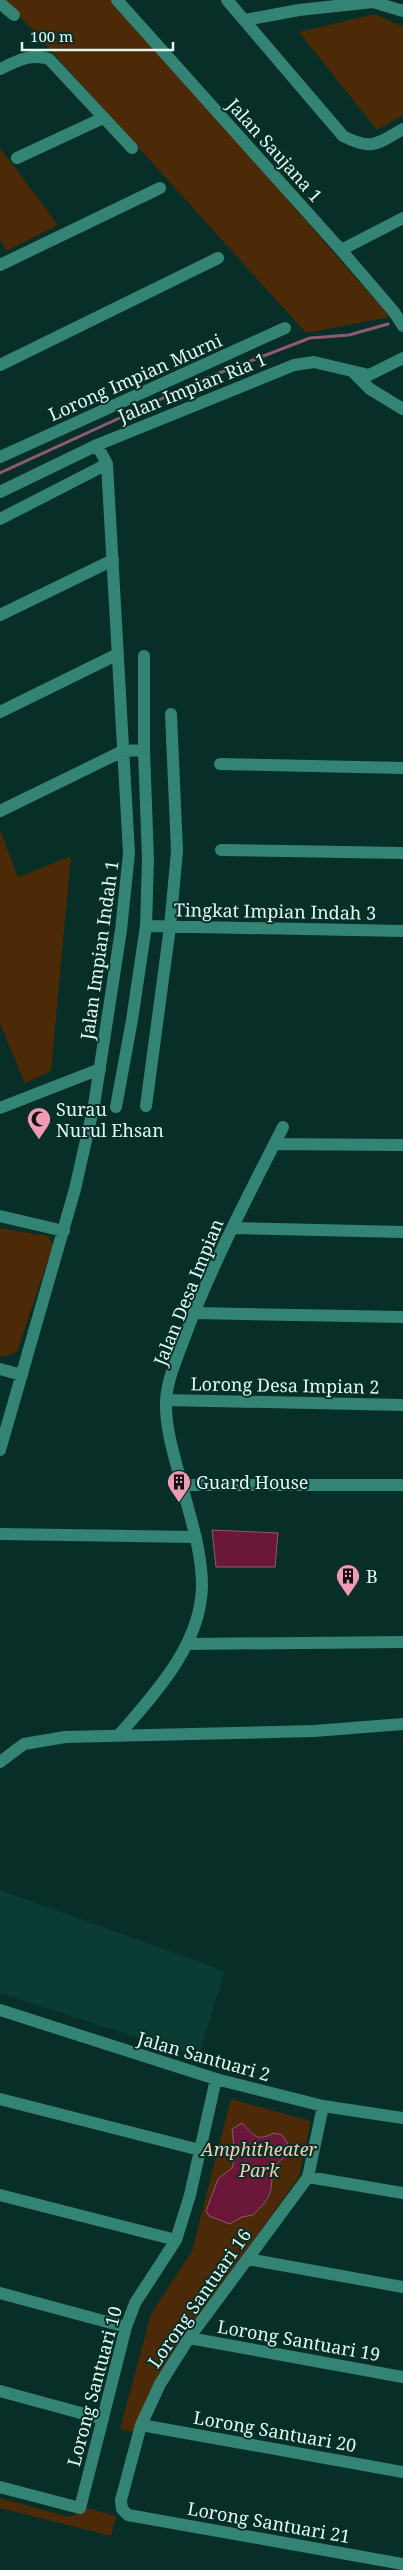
<svg xmlns="http://www.w3.org/2000/svg" width="403" height="2570" viewBox="0 0 403 2570" font-family="'Noto Serif',serif">
<style>
.built{fill:#0a3c34}
.green{fill:#4c2907}
.water{fill:#6a173a;stroke:#8d5a71}
.lines{fill:none;stroke-linecap:round;stroke-linejoin:round}
.stream{stroke:#8d5a71;stroke-width:3}
.minor{stroke:#348476;stroke-width:12}
.labels{text-anchor:middle;dominant-baseline:central;stroke-width:4;stroke-linejoin:round;paint-order:stroke}
.street-label{font-size:18px;fill:#dff8f2;stroke:#072e27}
.poi-label{font-size:18px;fill:#dff8f2;stroke:#072e27;text-anchor:start}
.park-label{font-size:18px;font-style:italic;fill:#f5ceaf;stroke:#072e27}
</style>
<rect width="100%" height="100%" fill="#072e27"/>
<path class="built" d="M 0,1890 L 225,1971 L 198,2057 L 0,1993 Z"/>
<path class="green" d="M 5,0 L 113,0 L 390,317 L 306,333 Z
M 375,14 L 403,27 L 403,115 L 377,130 L 299,32 Z
M 0,148 L 58,225 L 6,251 L 0,240 Z
M 0,830 L 18,877 L 71,856 L 51,1071 L 25,1083 L 0,1024 Z
M 0,1228 L 48,1236 L 53,1245 L 17,1352 L 4,1357 L 0,1356 Z
M 231,2099 L 311,2121 L 299,2177 L 177,2347 L 134,2432 L 120,2429 L 151,2314 L 192,2251 Z
M 0,2498 L 70,2517 L 87,2508 L 116,2516 L 111,2536 L 0,2508 Z"/>
<path class="water" d="M 212,1530 L 278,1533 L 275,1567 L 216,1567 Z
M 242,2123 C 256,2136 255,2142 274,2133 L 282,2135 L 288,2144 L 286,2156 C 266,2171 274,2170 271,2189 C 269,2200 260,2208 253,2215 L 242,2217 L 230,2224 L 209,2216 L 206,2211 L 218,2179 L 232,2168 L 235,2157 L 232,2129 Z"/>
<g class="lines">
<path class="stream" d="M 0,473 L 209,377 L 310,338 L 349,335 L 388,324"/>
<path class="minor" d="M 117,0 L 341,250 L 394,312 L 403,326
M 227,0 L 343,136 C 372,151 377,144 403,129
M 0,3 L 14,15
M 245,20 L 299,10 L 373,2 L 403,11
M 0,69 C 17,61 30,53 49,59 L 132,148
M 17,158 L 103,118
M 341,250 L 403,218
M 0,265 L 160,188
M 0,365 L 218,258
M 353,372 L 370,389 L 403,409
M 0,457 L 285,328
M 0,492 L 97,445 L 294,365 L 314,362 L 369,375 L 403,358
M 0,519 L 107,464
M 0,615 L 113,560
M 0,712 L 118,654
M 220,764 L 403,768
M 0,811 L 123,751 L 144,750
M 221,850 L 403,853
M 146,926 L 403,931
M 146,1106 L 170,927 L 177,851 L 171,714
M 116,1107 L 132,1020 L 146,926 L 148,859 L 144,750 L 144,656
M 0,1108 L 100,1069
M 274,1144 L 403,1145
M 0,1216 L 64,1231
M 232,1228 L 403,1232
M 194,1313 L 403,1317
M 0,1369 L 22,1375
M 166,1400 L 403,1405
M 0,1450 L 75,1189 L 94,1105 L 121,930 L 129,853 L 107,464 L 97,445
M 182,1485 L 403,1485
M 0,1534 L 196,1537
M 188,1644 L 403,1642
M 119,1735 C 155,1693 201,1645 202,1586 C 202,1554 192,1523 184,1493 C 177,1464 165,1432 166,1401 C 167,1380 177,1358 184,1339 C 211,1266 248,1196 283,1127
M 0,1762 L 24,1744 L 65,1737 L 314,1731 L 403,1724
M 0,2010 L 216,2079 L 323,2106 L 403,2118
M 0,2099 L 200,2150
M 323,2106 L 308,2177 L 189,2338 L 160,2384 L 141,2425 L 121,2500 L 122,2509 L 128,2515 L 403,2564
M 308,2177 L 403,2193
M 0,2195 L 176,2240
M 248,2259 L 403,2287
M 0,2293 L 126,2327
M 189,2338 L 403,2377
M 0,2391 L 103,2419
M 141,2425 L 403,2472
M 0,2487 L 80,2508 L 126,2327 L 135,2303 L 176,2240 L 190,2195 L 216,2079"/>
</g>
<defs>
<g id="mosque-pin" transform="scale(1.25)"><path d="M0 17L-7.5 6A9.5 9.5 0 1 1 7.5 6Z" fill="#f09ab5" stroke="#072e27"/><path d="M3.5-4.9A6 6 0 1 0 3.5 4.9A5 5 0 1 1 3.5-4.9Z" fill="#111"/></g>
<g id="building-pin" transform="scale(1.25)"><path d="M0 17L-7.5 6A9.5 9.5 0 1 1 7.5 6Z" fill="#f09ab5" stroke="#072e27"/><path d="M-4-6H4V6H1V3H-1V6H-4ZM-2.5-4.3h1.7v1.8h-1.7ZM.8-4.3h1.7v1.8H.8ZM-2.5-1h1.7V.8h-1.7ZM.8-1h1.7V.8H.8Z" fill="#111"/></g>
</defs>
<g fill-rule="evenodd">
<use href="#mosque-pin" x="39" y="1119"/>
<use href="#building-pin" x="179" y="1482"/>
<use href="#building-pin" x="348" y="1576"/>
</g>
<g class="labels">
<g class="street-label">
<text transform="translate(275 150) rotate(48)">Jalan Saujana 1</text>
<text transform="translate(135 377) rotate(-24)">Lorong Impian Murni</text>
<text transform="translate(192 387) rotate(-22)">Jalan Impian Ria 1</text>
<text transform="translate(275 911) rotate(1)">Tingkat Impian Indah 3</text>
<text transform="translate(99 950) rotate(-82)">Jalan Impian Indah 1</text>
<text transform="translate(188 1292) rotate(-68)">Jalan Desa Impian</text>
<text transform="translate(285 1385) rotate(1)">Lorong Desa Impian 2</text>
<text transform="translate(204 2056) rotate(16)">Jalan Santuari 2</text>
<text transform="translate(199 2298) rotate(-55)">Lorong Santuari 16</text>
<text transform="translate(299 2340) rotate(10)">Lorong Santuari 19</text>
<text transform="translate(94 2386) rotate(-75)">Lorong Santuari 10</text>
<text transform="translate(275 2431) rotate(10)">Lorong Santuari 20</text>
<text transform="translate(269 2522) rotate(10)">Lorong Santuari 21</text>
</g>
<g class="poi-label">
<text x="56" y="1109">Surau<tspan x="56" dy="21">Nurul Ehsan</tspan></text>
<text x="196" y="1482">Guard House</text>
<text x="366" y="1576">B</text>
</g>
<g class="park-label">
<text x="259" y="2149">Amphitheater<tspan x="259" dy="21">Park</tspan></text>
</g>
</g>
<path d="M22 42v8h151v-8" fill="none" stroke="#dff8f2" stroke-width="2.5"/>
<text x="30" y="42" font-size="15" fill="#dff8f2" stroke="#072e27" stroke-width="4" paint-order="stroke">100 m</text>
</svg>
